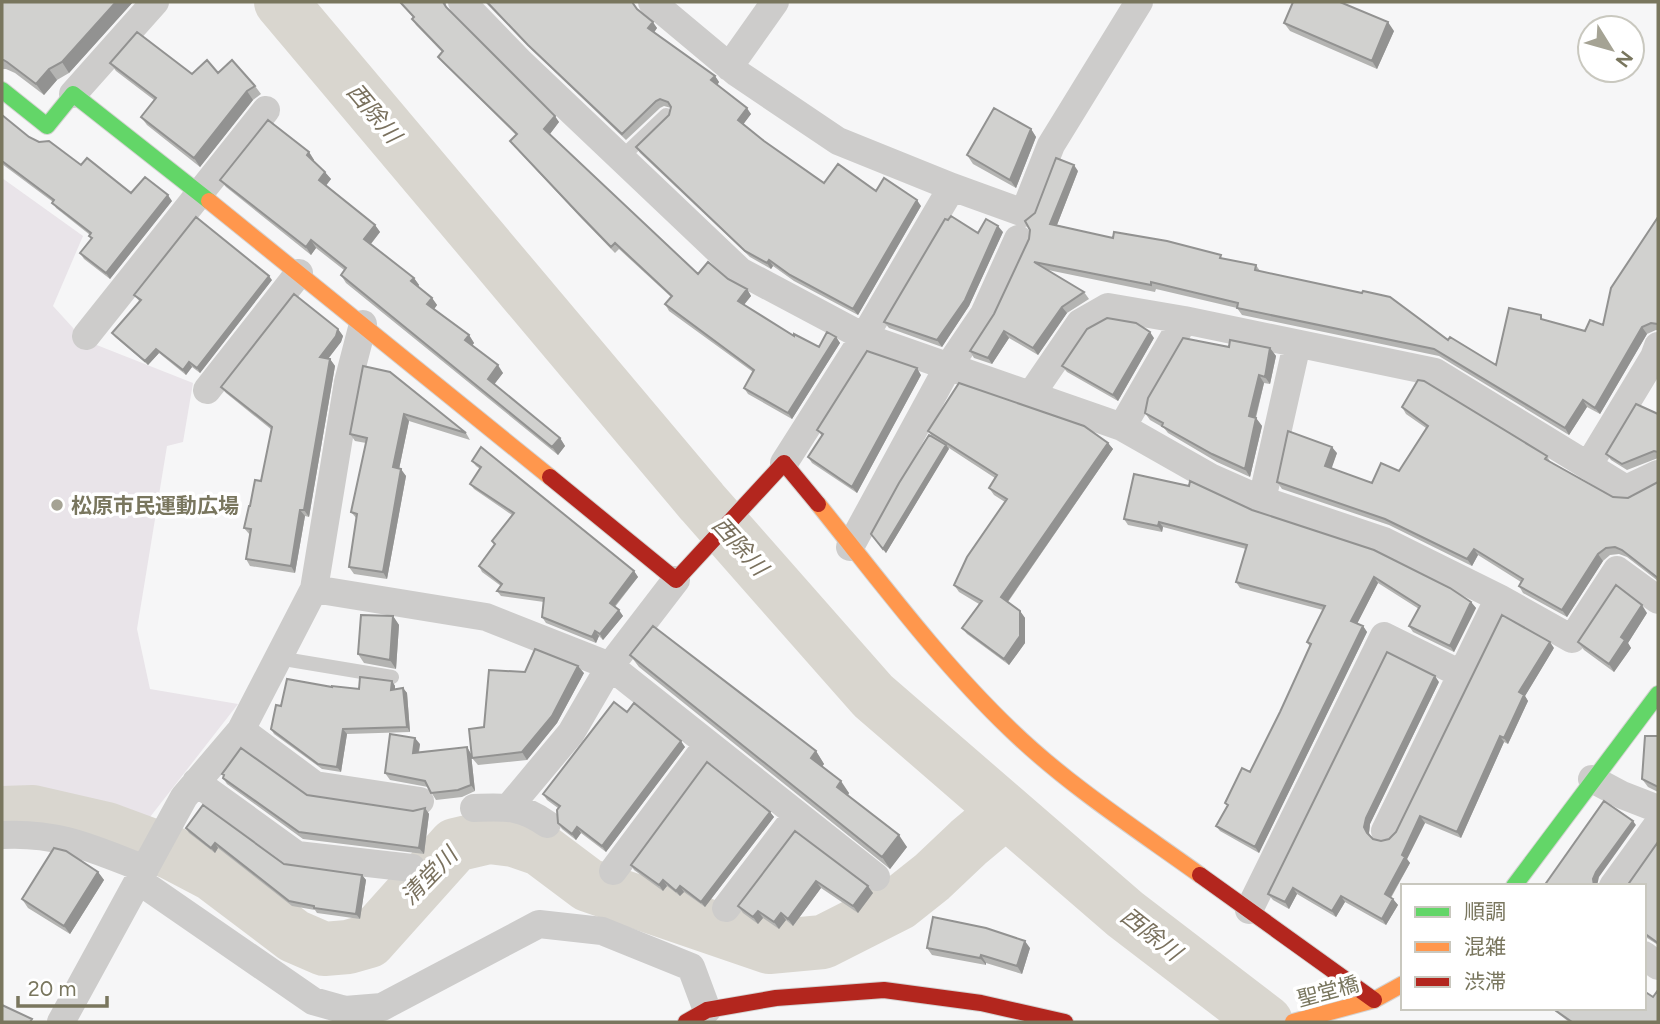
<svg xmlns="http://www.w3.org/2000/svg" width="1660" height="1024" viewBox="0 0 1660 1024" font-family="Figtree,'Noto Sans JP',sans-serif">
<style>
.park{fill:#e9e4e9}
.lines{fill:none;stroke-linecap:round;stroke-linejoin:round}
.river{stroke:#d9d6cf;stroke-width:54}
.fast-casing{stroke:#d4d3d2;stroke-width:18}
.slow-casing{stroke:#d4d3d2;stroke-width:18}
.jam-casing{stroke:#d4d3d2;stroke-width:18}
.lane{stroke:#cdcccb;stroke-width:14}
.street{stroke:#cdcccb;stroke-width:28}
.fast{stroke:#63d668;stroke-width:16}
.slow{stroke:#ff974d;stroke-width:16}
.jam{stroke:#b3261e;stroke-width:16}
.wall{fill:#b4b4b2}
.shaded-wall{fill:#929291}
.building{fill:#d1d1cf;stroke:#929291;stroke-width:2}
.poi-dot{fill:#a5a394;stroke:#fff;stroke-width:2.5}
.labels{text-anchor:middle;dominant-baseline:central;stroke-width:7;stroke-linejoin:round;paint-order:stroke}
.poi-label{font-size:21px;font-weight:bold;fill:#79765e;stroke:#fff;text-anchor:start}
.street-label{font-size:21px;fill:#79765e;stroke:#fff}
.water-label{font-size:23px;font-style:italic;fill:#7a715e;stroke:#fff}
</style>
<rect width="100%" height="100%" fill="#f6f6f7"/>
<path class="park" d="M 2,178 L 83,236 L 53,306 L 84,340 L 193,383 L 183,442 L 167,446 L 137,629 L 150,689 L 238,704 L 143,826 L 32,805 L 2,805 Z"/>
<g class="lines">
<path class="river" d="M 281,2 L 702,502 L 873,696 L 1125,914 L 1266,1022
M 2,813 L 33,812 L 107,829 L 172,853 L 212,874 L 294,936 L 324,949 L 348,947 L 369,941 L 455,845 L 489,837 L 514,840 L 540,849 L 588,885 L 769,947 L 823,942 L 898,904 L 932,877 L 969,842 L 1006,811"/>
<g class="fast-casing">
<path id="fast" d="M 2,90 L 47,126 L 73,94 L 209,201
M 1514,886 L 1658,694"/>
</g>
<g class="slow-casing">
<path id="slow" d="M 209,201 L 550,477
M 818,504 C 880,581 940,662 1011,730 C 1068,785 1136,829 1200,875
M 1293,1022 L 1374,1000 L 1403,984"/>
</g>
<g class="jam-casing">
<path id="jam" d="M 550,477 L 676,580 L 784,463 L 818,504
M 1200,875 L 1374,1000
M 686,1022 L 707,1010 L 776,998 L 884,990 L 981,1003 L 1065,1022"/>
</g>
<path class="lane" d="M 621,158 L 666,115
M 278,658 L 392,677"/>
<path class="street" d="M 462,2 L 521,63 L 740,271 L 864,337 L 1122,427 L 1210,477 L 1262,500 L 1384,541 L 1499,598 L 1572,639 L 1617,570 L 1658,600
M 652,2 L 737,73 L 838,141 L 952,187 L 1024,213 L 1051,145 L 1139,2
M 729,67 L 775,2
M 73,94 L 155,2
M 86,336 L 266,110
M 207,390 L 299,273
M 1030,396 L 1080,323 L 1108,307 L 1184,320 L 1435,372 L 1626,489 L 1658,474
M 1122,427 L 1184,320
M 784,463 L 864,337 L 952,187
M 1588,466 L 1654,357 L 1658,346
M 1262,500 L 1297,344
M 850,547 L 948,367 L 984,314 L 1018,239
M 314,589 L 486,617 L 610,666 L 676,580
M 241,730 L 315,785 L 420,801
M 1592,779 L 1622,795 L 1658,809
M 196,782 L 297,855 L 412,868
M 509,807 L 571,733 L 610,666 L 876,877
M 474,808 C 505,807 521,805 547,824
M 1385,831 L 1499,598
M 2,835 C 59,832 93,849 145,869
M 613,871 L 708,744
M 139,881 L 313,1001 L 345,1010 L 382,1007 L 539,924 L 602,931 L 691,967 L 707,1010
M 1613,886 L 1658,824
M 726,908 L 797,815
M 1249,910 L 1384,636 L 1463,675
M 1644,955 L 1658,966
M 61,1022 L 184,797 L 241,730 L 314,589 L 348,382 L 363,324"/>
<use href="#fast" class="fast"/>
<use href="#slow" class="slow"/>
<use href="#jam" class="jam"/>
</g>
<path class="wall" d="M 2,2 L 133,2 L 69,73 L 57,80 L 44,95 L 15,73 L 6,69 L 2,69 Z
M 399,2 L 446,2 L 446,5 L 448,10 L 559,122 L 550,134 L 698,274 L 728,279 L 747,289 L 751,296 L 744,305 L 794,336 L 819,347 L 836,337 L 840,343 L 792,419 L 748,394 L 744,388 L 753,372 L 669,311 L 665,304 L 671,297 L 619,249 L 615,253 L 582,219 L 515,147 L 510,141 L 516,135 L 443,63 L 438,57 L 442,52 L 416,25 L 412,19 L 413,17 Z
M 485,2 L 632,2 L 637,9 L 657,28 L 654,32 L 715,76 L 719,82 L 717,85 L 751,114 L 743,124 L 764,141 L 824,183 L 876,191 L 921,206 L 858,315 L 794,281 L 773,266 L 771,269 L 750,257 L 640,153 L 636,147 L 669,115 L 671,108 L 664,106 L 660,108 L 626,140 L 533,51 Z
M 1284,23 L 1394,31 L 1377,69 L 1290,31 Z
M 110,63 L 192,74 L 218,73 L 255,86 L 261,94 L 253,100 L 200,167 L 147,125 L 141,117 L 154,100 L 116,71 Z
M 2,115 L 29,137 L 131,193 L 172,201 L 110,279 L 84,259 L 80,253 L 91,239 L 89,236 L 90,235 L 56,208 L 53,202 L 2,164 Z
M 1031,129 L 1036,137 L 1016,188 L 973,164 L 967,155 Z
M 309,152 L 314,160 L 313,161 L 331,179 L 326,185 L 375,225 L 380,232 L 371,244 L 414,278 L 419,285 L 418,286 L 432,298 L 437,305 L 434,309 L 469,335 L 474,343 L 472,346 L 503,373 L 494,384 L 560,438 L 565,446 L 558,455 L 346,283 L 341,275 L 344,270 L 316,248 L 311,255 L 226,187 L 220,180 Z
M 1078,171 L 1057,225 L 1113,238 L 1256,265 L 1260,271 L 1448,340 L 1496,365 L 1545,320 L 1585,331 L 1603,325 L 1658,217 L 1658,330 L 1656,330 L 1647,334 L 1600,414 L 1587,407 L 1569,435 L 1439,356 L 1242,315 L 1237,308 L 1156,289 L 1155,292 L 1048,270 L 1084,292 L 1089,299 L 1067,313 L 1038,355 L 1009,338 L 992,364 L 974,358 L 970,351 L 994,314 L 1029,239 L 1035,213 Z
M 1003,232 L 969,306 L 942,347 L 889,328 L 884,322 L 978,233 Z
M 272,280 L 200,373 L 192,367 L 186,375 L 159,353 L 148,365 L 115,337 L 112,333 L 140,302 L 134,295 Z
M 338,329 L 343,336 L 341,342 L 328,358 L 330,359 L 335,366 L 309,517 L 305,516 L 295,573 L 250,566 L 246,559 L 250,535 L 244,528 L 250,506 L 261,481 L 272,430 L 226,393 L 221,387 Z
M 1154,338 L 1118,401 L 1067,372 L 1062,366 Z
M 1270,348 L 1276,356 L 1270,384 L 1264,383 L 1256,418 L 1262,426 L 1250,477 L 1217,462 L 1168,433 L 1164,428 L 1150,420 L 1145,413 Z
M 363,366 L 466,433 L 470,440 L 409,421 L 399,469 L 406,476 L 387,579 L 354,574 L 349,567 L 357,519 L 351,512 L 366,443 L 355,441 L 350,434 Z
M 921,375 L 857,493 L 812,463 L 808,457 L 822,436 L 817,430 Z
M 1402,407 L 1547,456 L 1551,463 L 1613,497 L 1628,498 L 1658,482 L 1658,581 L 1627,557 L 1619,554 L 1610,555 L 1603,561 L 1567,617 L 1523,593 L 1519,586 L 1521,582 L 1478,555 L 1472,566 L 1389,525 L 1282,489 L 1277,482 L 1337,453 L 1331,468 L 1372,483 L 1399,471 L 1426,428 L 1406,414 Z
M 1658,414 L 1658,458 L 1627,470 L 1611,460 L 1606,454 Z
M 928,431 L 1108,443 L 1113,449 L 1008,602 L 1020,611 L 1025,618 L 1025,643 L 1009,665 L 967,634 L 962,628 L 979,604 L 959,592 L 954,585 L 1005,502 L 994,495 L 989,488 L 995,478 L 949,448 L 886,553 L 871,534 L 931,435 Z
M 472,461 L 634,571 L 638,577 L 615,607 L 623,616 L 603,640 L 599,636 L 596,643 L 546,623 L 542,617 L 544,602 L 501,596 L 497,591 L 501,586 L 482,572 L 479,566 L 495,545 L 492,541 L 512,515 L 474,489 L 470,484 L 480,469 L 476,466 Z
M 1252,510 L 1471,602 L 1476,608 L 1454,652 L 1413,632 L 1409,626 L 1419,609 L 1378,583 L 1357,623 L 1363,626 L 1367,632 L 1259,853 L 1220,831 L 1216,826 L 1227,806 L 1225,803 L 1250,772 L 1280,712 L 1310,647 L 1307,642 L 1323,610 L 1240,588 L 1236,582 L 1246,549 L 1163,527 L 1162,532 L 1128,525 L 1124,519 Z
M 1647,613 L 1628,643 L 1631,648 L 1614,672 L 1584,650 L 1578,642 Z
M 393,616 L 399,625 L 396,669 L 364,663 L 358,654 Z
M 1554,648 L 1525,696 L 1528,701 L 1508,744 L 1504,742 L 1461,838 L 1425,823 L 1407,859 L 1410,863 L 1391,898 L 1393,899 L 1398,905 L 1386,925 L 1345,902 L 1336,917 L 1297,894 L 1289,909 L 1273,900 L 1268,894 L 1439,682 L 1370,824 L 1369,833 L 1370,837 L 1373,839 L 1381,841 L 1389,839 Z
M 630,655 L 816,751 L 824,764 L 822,767 L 849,793 L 848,796 L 907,847 L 890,869 L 639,667 Z
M 525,672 L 584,673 L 557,723 L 527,760 L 478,765 L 472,758 L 484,727 Z
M 392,681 L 395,686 L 395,689 L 403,688 L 407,693 L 410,732 L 347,734 L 341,772 L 322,769 L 274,734 L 271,729 L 281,706 Z
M 627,712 L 685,747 L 606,852 L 581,833 L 576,840 L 562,829 L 558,823 L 558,808 L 547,800 L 543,794 Z
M 1658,736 L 1658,792 L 1648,787 L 1642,779 Z
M 420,744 L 419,753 L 467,747 L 471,754 L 475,791 L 462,797 L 436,800 L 428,787 L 390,780 L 385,773 Z
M 222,774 L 307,795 L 413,811 L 425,808 L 429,814 L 424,854 L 303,839 L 227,784 L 223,778 L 224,776 Z
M 770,812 L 774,817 L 705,907 L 684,892 L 680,896 L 667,886 L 663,891 L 634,870 L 631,865 Z
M 186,828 L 284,864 L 362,875 L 366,880 L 360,919 L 317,913 L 315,910 L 292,906 L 218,848 L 215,853 L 189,833 Z
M 795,831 L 873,893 L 858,913 L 821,888 L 793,926 L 786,920 L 779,929 L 763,918 L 758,924 L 743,913 L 738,906 Z
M 1658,842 L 1658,945 L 1644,936 L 1644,886 Z
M 98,872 L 104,880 L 70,934 L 28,908 L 22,899 Z
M 927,948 L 1030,948 L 1022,974 L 986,963 L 986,965 L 932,955 Z
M 1551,1008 L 1644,1008 L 1658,1022 L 1569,1022 Z"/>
<path class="shaded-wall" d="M 116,2 L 133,2 L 69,73 L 62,62 Z
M 653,22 L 657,28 L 653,34 L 648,28 Z
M 1388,22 L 1394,31 L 1377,69 L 1372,61 Z
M 49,69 L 57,80 L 44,95 L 36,84 Z
M 715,76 L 719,82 L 716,87 L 711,80 Z
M 247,91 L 253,100 L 200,167 L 194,158 Z
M 747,108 L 751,114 L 742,126 L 738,120 Z
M 555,116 L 559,122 L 549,135 L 544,129 Z
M 1031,129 L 1036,137 L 1016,188 L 1010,180 Z
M 309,152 L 314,160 L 312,163 L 307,155 Z
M 1074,165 L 1078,171 L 1055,230 L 1050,224 Z
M 325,172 L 331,179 L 325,187 L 319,180 Z
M 168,195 L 172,201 L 110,279 L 106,273 Z
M 917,200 L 921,206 L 858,315 L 853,309 Z
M 375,225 L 380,232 L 369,246 L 364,239 Z
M 998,226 L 1003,232 L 969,306 L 942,347 L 937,340 Z
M 311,240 L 316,248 L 311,255 L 306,247 Z
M 769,260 L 773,266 L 771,269 L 767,263 Z
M 269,276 L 272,280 L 200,373 L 197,368 Z
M 414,278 L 419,285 L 417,288 L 411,281 Z
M 747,289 L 751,296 L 742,307 L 738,301 Z
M 432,298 L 437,305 L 432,312 L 427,304 Z
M 1062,307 L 1067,313 L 1038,355 L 1033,348 Z
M 1642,327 L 1647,334 L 1600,414 L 1595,408 Z
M 338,329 L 343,336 L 341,342 L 325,363 L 320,357 Z
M 1004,331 L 1009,338 L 992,364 L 988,358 Z
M 1150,332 L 1154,338 L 1118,401 L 1113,395 Z
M 469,335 L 474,343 L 470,348 L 465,340 Z
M 836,337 L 840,343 L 792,419 L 788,413 Z
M 1270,348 L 1276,356 L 1270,384 L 1265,377 Z
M 156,349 L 159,353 L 148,365 L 145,361 Z
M 330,359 L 335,366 L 309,517 L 304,510 Z
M 189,362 L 192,367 L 186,375 L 183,370 Z
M 498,365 L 503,373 L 493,386 L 488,379 Z
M 917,368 L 921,375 L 857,493 L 852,487 Z
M 1259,375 L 1264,383 L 1254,423 L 1249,416 Z
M 1583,400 L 1587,407 L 1569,435 L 1565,428 Z
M 404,414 L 409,421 L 398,474 L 393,467 Z
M 1256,418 L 1262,426 L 1250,477 L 1245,469 Z
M 560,438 L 565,446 L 558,455 L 552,447 Z
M 1108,443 L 1113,449 L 1006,604 L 1001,597 Z
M 946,445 L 949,449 L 886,553 L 883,549 Z
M 1332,447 L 1337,453 L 1330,473 L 1325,466 Z
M 401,469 L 406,476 L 387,579 L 383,572 Z
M 300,510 L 305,516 L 295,573 L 291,566 Z
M 1159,522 L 1163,527 L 1162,532 L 1158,526 Z
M 1474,549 L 1478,555 L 1472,566 L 1467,559 Z
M 1598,554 L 1603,561 L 1567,617 L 1562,610 Z
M 634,571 L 638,577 L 613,608 L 610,603 Z
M 1374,577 L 1378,583 L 1356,626 L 1351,621 Z
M 1471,602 L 1476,608 L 1454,652 L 1450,646 Z
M 1642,605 L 1647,613 L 1628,643 L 1631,648 L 1614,672 L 1609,664 L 1621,637 Z
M 619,610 L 623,616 L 603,640 L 600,634 Z
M 1020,611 L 1025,618 L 1025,643 L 1009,665 L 1004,659 Z
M 393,616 L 399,625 L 396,669 L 390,660 Z
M 1363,626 L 1367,632 L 1259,853 L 1255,847 Z
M 595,631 L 599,636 L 596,643 L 592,637 Z
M 1550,642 L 1554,648 L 1525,696 L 1528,701 L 1508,744 L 1504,738 L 1519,692 Z
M 578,666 L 584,673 L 557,723 L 527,760 L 522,752 Z
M 1435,676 L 1439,682 L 1370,824 L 1369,833 L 1371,840 L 1367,833 L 1364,827 L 1366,818 Z
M 392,681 L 395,686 L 395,695 L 391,690 Z
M 403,688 L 407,693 L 410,732 L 407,727 Z
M 343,729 L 347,734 L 341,772 L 337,767 Z
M 1500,736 L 1504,742 L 1461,838 L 1457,832 Z
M 415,738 L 420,744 L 417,760 L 413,753 Z
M 681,741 L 685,747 L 606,852 L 602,846 Z
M 467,747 L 471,754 L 475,791 L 471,785 Z
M 816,751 L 824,764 L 819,770 L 811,758 Z
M 841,781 L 849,793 L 845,799 L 837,787 Z
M 425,808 L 429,814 L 424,854 L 419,848 Z
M 770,812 L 774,817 L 705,907 L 701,902 Z
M 1420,816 L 1425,823 L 1407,859 L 1410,863 L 1389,900 L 1385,894 Z
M 1633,821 L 1636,825 L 1599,877 L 1597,886 L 1594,886 L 1593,879 L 1596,872 Z
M 577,827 L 581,833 L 576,840 L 572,834 Z
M 899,835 L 907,847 L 890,869 L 882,857 Z
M 215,843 L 218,848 L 215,853 L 211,848 Z
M 98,872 L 104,880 L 70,934 L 64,926 Z
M 362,875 L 366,880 L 360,919 L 356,914 Z
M 663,880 L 667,886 L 663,891 L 659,885 Z
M 816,881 L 821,888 L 793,926 L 788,919 Z
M 680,886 L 684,892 L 680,896 L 676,891 Z
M 868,886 L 873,893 L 858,913 L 853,906 Z
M 1293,888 L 1297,894 L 1289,909 L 1285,902 Z
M 1341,896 L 1345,902 L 1336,917 L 1332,911 Z
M 1393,899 L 1398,905 L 1386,925 L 1382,919 Z
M 758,911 L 763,918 L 758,924 L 753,917 Z
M 781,913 L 786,920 L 779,929 L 774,922 Z
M 1025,941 L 1030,948 L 1022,974 L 1017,966 Z
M 981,955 L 986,963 L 986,965 L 980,958 Z"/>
<path class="building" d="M 2,2 L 116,2 L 62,62 L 49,69 L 36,84 L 7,62 L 2,59 Z
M 400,2 L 443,2 L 446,7 L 555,116 L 544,129 L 698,274 L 708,262 L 728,279 L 747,289 L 738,301 L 794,336 L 794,334 L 819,347 L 827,332 L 836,337 L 788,413 L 744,388 L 754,370 L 665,304 L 672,296 L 615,243 L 611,247 L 578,213 L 510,141 L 517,134 L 438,57 L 443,51 L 412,19 L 414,17 Z
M 487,2 L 632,2 L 637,9 L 653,22 L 648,28 L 715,76 L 711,80 L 747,108 L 738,120 L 764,141 L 824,183 L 838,164 L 876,191 L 884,178 L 917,200 L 853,309 L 790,275 L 769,260 L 767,263 L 745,251 L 636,147 L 669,115 L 671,107 L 668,102 L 660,99 L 656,101 L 622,134 L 528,45 Z
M 1293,2 L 1340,2 L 1388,22 L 1372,61 L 1284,23 Z
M 137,32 L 192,74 L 207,60 L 218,73 L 232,60 L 255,86 L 247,91 L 194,158 L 141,117 L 156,98 L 110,63 Z
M 994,108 L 1031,129 L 1010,180 L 967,155 Z
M 2,115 L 29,137 L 39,142 L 49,141 L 81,165 L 87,158 L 131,193 L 145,177 L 168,195 L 106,273 L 80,253 L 92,238 L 89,236 L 91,233 L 52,203 L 54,200 L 2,161 Z
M 268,120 L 309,152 L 307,155 L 325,172 L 319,180 L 375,225 L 364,239 L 414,278 L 411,281 L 432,298 L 427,304 L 469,335 L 465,340 L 498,365 L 488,379 L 560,438 L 552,447 L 341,275 L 346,268 L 311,240 L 306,247 L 220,180 Z
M 1056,158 L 1074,165 L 1050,224 L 1113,238 L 1114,232 L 1167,241 L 1221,255 L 1220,258 L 1256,265 L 1255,270 L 1362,293 L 1363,291 L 1390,297 L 1448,340 L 1450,337 L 1496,365 L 1509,308 L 1541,315 L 1541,319 L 1585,331 L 1590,320 L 1603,325 L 1611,288 L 1658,217 L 1658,324 L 1651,323 L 1642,327 L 1595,408 L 1583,400 L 1565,428 L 1434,349 L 1237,308 L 1238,303 L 1151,282 L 1151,285 L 1034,262 L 1084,292 L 1062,307 L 1033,348 L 1004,331 L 988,358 L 970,351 L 994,314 L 1029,239 L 1030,230 L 1025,221 L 1035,213 Z
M 951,216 L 978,233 L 986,219 L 998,226 L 965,300 L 937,340 L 884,322 L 945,219 L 948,220 Z
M 196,217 L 269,276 L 197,368 L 189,362 L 183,370 L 156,349 L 145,361 L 112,333 L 141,300 L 134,295 Z
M 294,294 L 338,329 L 336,336 L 320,357 L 330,359 L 304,510 L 300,510 L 291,566 L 246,559 L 251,529 L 244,528 L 249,506 L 250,506 L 255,480 L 261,481 L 272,427 L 221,387 Z
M 1107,318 L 1136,323 L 1150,332 L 1113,395 L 1062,366 L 1087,329 Z
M 1183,338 L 1229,347 L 1230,340 L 1270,348 L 1265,377 L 1259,375 L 1249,416 L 1256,418 L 1245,469 L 1212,454 L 1162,426 L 1163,423 L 1145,413 L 1148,398 Z
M 867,351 L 917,368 L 852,487 L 808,457 L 823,434 L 817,430 Z
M 363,366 L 390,372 L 466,433 L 404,414 L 393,467 L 401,469 L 383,572 L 349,567 L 357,514 L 351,512 L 367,438 L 350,434 Z
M 1418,380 L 1424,381 L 1547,456 L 1545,459 L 1613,497 L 1628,498 L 1658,482 L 1658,578 L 1622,550 L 1615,547 L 1606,548 L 1598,554 L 1562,610 L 1519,586 L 1523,579 L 1474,549 L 1467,559 L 1385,519 L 1277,482 L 1288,431 L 1332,447 L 1325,466 L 1372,483 L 1381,463 L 1399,471 L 1428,426 L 1402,407 Z
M 959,383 L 1084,426 L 1108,443 L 1001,597 L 1020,611 L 1020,636 L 1004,659 L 962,628 L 982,601 L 954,585 L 967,557 L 1007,499 L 989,488 L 997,475 L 928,431 Z
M 1636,404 L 1658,414 L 1658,452 L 1654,451 L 1622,464 L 1606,454 Z
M 929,435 L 946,445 L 883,549 L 871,534 L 899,483 Z
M 481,447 L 634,571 L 610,603 L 619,610 L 600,634 L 595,631 L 592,637 L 542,617 L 544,598 L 497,591 L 502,584 L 479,566 L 495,544 L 492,541 L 514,513 L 470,484 L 481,467 L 472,461 Z
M 1134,474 L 1189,486 L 1190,481 L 1252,510 L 1374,550 L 1450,588 L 1471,602 L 1450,646 L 1409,626 L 1420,606 L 1374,577 L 1351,621 L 1363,626 L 1255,847 L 1216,826 L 1228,805 L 1225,803 L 1242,768 L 1250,772 L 1280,712 L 1311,644 L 1307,642 L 1325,606 L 1236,582 L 1247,545 L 1159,522 L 1158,526 L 1124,519 Z
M 1616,585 L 1642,605 L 1621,637 L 1625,640 L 1609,664 L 1578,642 Z
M 361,615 L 393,616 L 390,660 L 358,654 Z
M 1502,615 L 1550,642 L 1519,692 L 1524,695 L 1504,738 L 1500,736 L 1457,832 L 1420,816 L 1402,855 L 1405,857 L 1385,894 L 1393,899 L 1382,919 L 1341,896 L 1332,911 L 1293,888 L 1285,902 L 1268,894 L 1387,652 L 1435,676 L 1366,818 L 1364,827 L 1367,833 L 1373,839 L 1381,841 L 1389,839 L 1396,832 Z
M 653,626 L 816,751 L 811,758 L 841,781 L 837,787 L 899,835 L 882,857 L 630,655 Z
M 535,649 L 578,666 L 552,716 L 522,752 L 472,758 L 469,729 L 484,727 L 489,670 L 525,672 Z
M 360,677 L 392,681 L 391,690 L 403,688 L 407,727 L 343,729 L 337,767 L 318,764 L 271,729 L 276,705 L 281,706 L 287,679 L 332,687 L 332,686 L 359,689 Z
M 614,702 L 627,712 L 634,703 L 681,741 L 602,846 L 577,827 L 572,834 L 558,823 L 557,810 L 560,806 L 543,794 Z
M 390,734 L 415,738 L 413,753 L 467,747 L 471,785 L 458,790 L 431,793 L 425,781 L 385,773 Z
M 1645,736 L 1658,736 L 1658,787 L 1642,779 Z
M 241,748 L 307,795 L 413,811 L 425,808 L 419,848 L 299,832 L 223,778 L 224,775 L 222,774 Z
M 707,762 L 770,812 L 701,902 L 680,886 L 676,891 L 663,880 L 659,885 L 631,865 Z
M 1604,801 L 1633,821 L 1596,872 L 1593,879 L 1594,886 L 1544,886 Z
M 203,805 L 284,864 L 362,875 L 356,914 L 314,908 L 314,906 L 289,901 L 215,843 L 211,848 L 186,828 Z
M 795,831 L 868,886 L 853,906 L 816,881 L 788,919 L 781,913 L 774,922 L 758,911 L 753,917 L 738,906 Z
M 1658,842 L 1658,943 L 1644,933 L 1644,886 L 1627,886 Z
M 54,848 L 66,851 L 98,872 L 64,926 L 22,899 Z
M 933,917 L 986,928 L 1025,941 L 1017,966 L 981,955 L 980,958 L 927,948 Z
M 1658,990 L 1658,1022 L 1572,1022 L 1552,1008 L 1644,1008 L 1644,991 L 1653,997 Z
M 2,1005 L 32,1019 L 30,1022 L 2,1022 Z"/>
<circle class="poi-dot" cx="57" cy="505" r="7"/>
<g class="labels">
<g class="poi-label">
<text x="71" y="505">松原市民運動広場</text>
</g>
<g class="street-label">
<text transform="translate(1328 991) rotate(-15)">聖堂橋</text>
</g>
<g class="water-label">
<text transform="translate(374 113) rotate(50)">西除川</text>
<text transform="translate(740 546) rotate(48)">西除川</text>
<text transform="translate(429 876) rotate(-46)">清堂川</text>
<text transform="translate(1151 934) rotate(38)">西除川</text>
</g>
</g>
<rect width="1660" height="1024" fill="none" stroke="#79765e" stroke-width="7"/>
<rect x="1401" y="884" width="245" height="126" fill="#ffffff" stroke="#c9c8bf" stroke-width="2"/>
<rect x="1415" y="907" width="35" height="10" fill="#63d668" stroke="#c9c8bf" stroke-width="2"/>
<text x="1464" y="919" font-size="21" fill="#79765e">順調</text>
<rect x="1415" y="942" width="35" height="10" fill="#ff974d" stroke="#c9c8bf" stroke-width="2"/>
<text x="1464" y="954" font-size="21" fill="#79765e">混雑</text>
<rect x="1415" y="977" width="35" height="10" fill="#b3261e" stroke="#c9c8bf" stroke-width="2"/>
<text x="1464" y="989" font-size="21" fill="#79765e">渋滞</text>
<g transform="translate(1611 49) rotate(127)"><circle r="33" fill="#ffffff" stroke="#c9c8bf" stroke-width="2"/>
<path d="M0-5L12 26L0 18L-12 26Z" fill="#a5a394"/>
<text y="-10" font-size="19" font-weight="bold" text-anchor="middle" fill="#79765e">N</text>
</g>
<path d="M18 996v10h89v-10" fill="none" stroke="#79765e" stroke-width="3.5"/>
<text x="28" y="996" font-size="21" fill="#79765e" stroke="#ffffff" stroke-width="5" paint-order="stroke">20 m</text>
</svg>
